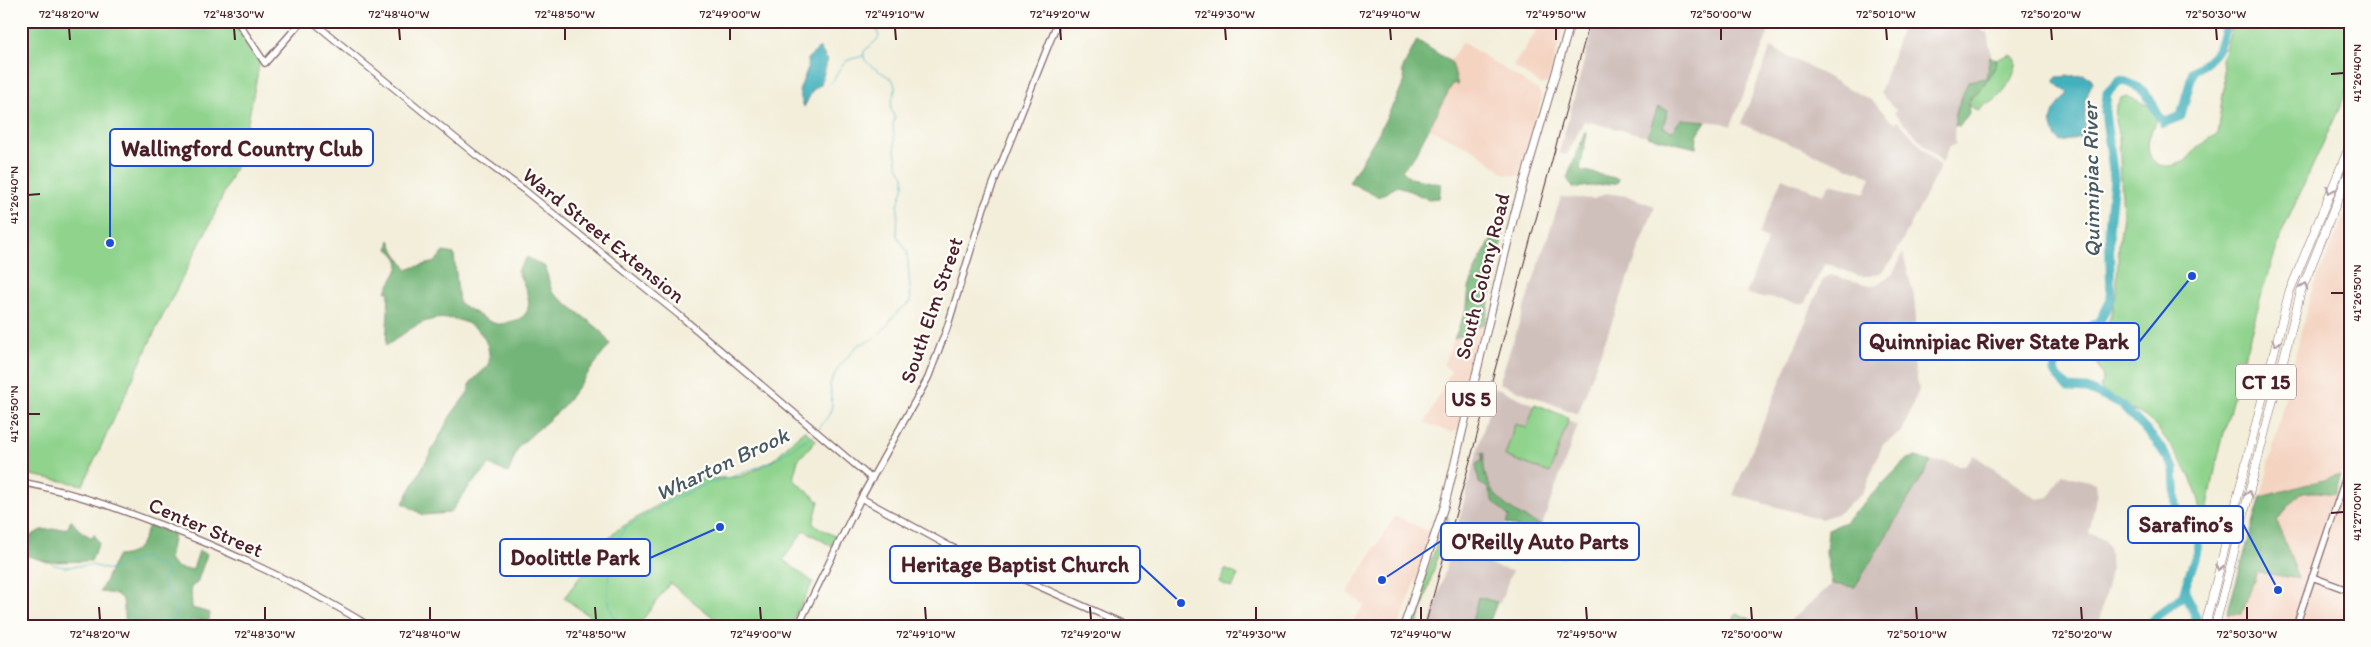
<svg xmlns="http://www.w3.org/2000/svg" width="2371" height="647" viewBox="0 0 2371 647" font-family="Itim,sans-serif">
<style>
.built{fill:#f4d3c1}
.industrial{fill:#d0c0bc}
.green{fill:#8fd38d;stroke:#6c795c}
.forest{fill:#73b578;stroke:#5e6a52}
.water{fill:#42b1bc;stroke:#466874}
.lines{fill:none;stroke-linecap:round;stroke-linejoin:round}
.stream{stroke:#42b1bc;stroke-width:1}
.river{stroke:#42b1bc;stroke-width:9}
.secondary-casing{stroke:#856768;stroke-width:8}
.primary-casing{stroke:#856768;stroke-width:9}
.highway-casing{stroke:#856768;stroke-width:9}
.secondary{stroke:#fff;stroke-width:5.5}
.primary{stroke:#fff;stroke-width:7}
.highway{stroke:#fff;stroke-width:8}
.rail{stroke:#4a1f2b;stroke-width:1}
.oneway{stroke:#ae9aa0}
.ticks{fill:none;stroke:#4a1f2b;stroke-width:2}
.labels{text-anchor:middle;dominant-baseline:central;stroke-width:4.5;stroke-linejoin:round;paint-order:stroke}
.shield{fill:#fdfcf7;stroke:#806168;stroke-width:1}
.shield-label{font-size:20px;font-weight:bold;fill:#4a1f2b}
.street-label{font-size:21px;fill:#4a1f2b;stroke:#fdfcf7}
.water-label{font-size:22px;font-style:italic;fill:#475965;stroke:#fdfcf7}
.leader{fill:none;stroke:#1d4ed8;stroke-width:2}
.callout-dot{fill:#1d4ed8;stroke:#fdfcf7;stroke-width:2}
.callout{fill:#fdfcf7;stroke:#1d4ed8;stroke-width:2}
.callout-label{font-size:22px;text-anchor:middle;font-weight:bold;fill:#4a1f2b}
.neatline{fill:none;stroke:#4a1f2b;stroke-width:2}
.ticks-label{font-size:12px;text-anchor:middle;fill:#4a1f2b}
</style>
<rect width="100%" height="100%" fill="#fdfcf7"/>
<filter id="ink" filterUnits="userSpaceOnUse"><feTurbulence type="fractalNoise" baseFrequency=".02" numOctaves="2"/><feDisplacementMap in="SourceGraphic" scale="10" xChannelSelector="R" yChannelSelector="G"/><feConvolveMatrix kernelMatrix="1 2 1 2 8 2 1 2 1" color-interpolation-filters="sRGB"/></filter>
<filter id="wash" filterUnits="userSpaceOnUse"><feTurbulence type="fractalNoise" baseFrequency=".0096" numOctaves="4" result="noise"/><feDisplacementMap in="SourceGraphic" scale="20" xChannelSelector="R" yChannelSelector="G"/><feGaussianBlur stdDeviation="1.12" result="paint"/><feColorMatrix in="noise" values="0 0 0 0 0 0 0 0 0 0 0 0 0 0 0 0 0 1.4 0 .05"/><feComposite in="paint" operator="in"/></filter>
<g filter="url(#wash)">
<rect width="100%" height="100%" fill="#f3eeda"/>
<path class="built" d="M 1543,21 L 1565,21 L 1548,82 L 1542,85 L 1513,66 Z
M 1462,42 L 1539,91 L 1542,97 L 1519,176 L 1505,174 L 1478,152 L 1428,128 L 1453,82 L 1457,84 L 1450,61 Z
M 2350,203 L 2350,447 L 2341,475 L 2261,497 L 2310,295 Z
M 1485,323 L 1459,428 L 1452,433 L 1425,423 L 1451,371 L 1443,365 L 1454,339 Z
M 2350,482 L 2350,626 L 2224,626 L 2227,614 L 2242,614 L 2277,521 L 2296,497 L 2306,491 L 2345,496 Z
M 1395,516 L 1430,532 L 1427,550 L 1399,626 L 1350,626 L 1364,605 L 1347,593 Z"/>
<path class="industrial" d="M 1595,21 L 1773,21 L 1731,126 L 1723,123 L 1681,119 L 1672,131 L 1663,127 L 1659,107 L 1647,136 L 1584,121 L 1567,155 L 1559,153 Z
M 1904,21 L 1962,21 L 1987,33 L 1991,53 L 1986,78 L 1968,81 L 1955,115 L 1954,140 L 1956,144 L 1949,147 L 1942,163 L 1894,113 L 1896,110 L 1880,93 Z
M 1771,47 L 1873,101 L 1891,121 L 1895,123 L 1898,121 L 1940,167 L 1892,261 L 1880,273 L 1869,276 L 1859,276 L 1825,263 L 1804,304 L 1746,294 L 1768,239 L 1758,235 L 1782,178 L 1823,195 L 1830,184 L 1865,193 L 1871,177 L 1741,124 Z
M 1606,193 L 1627,196 L 1655,206 L 1578,414 L 1499,383 L 1561,197 L 1595,199 Z
M 1903,253 L 1914,296 L 1916,320 L 1912,353 L 1919,390 L 1902,432 L 1883,444 L 1863,493 L 1839,513 L 1821,519 L 1733,495 L 1823,280 L 1830,275 L 1874,286 L 1893,274 Z
M 1495,387 L 1578,425 L 1542,525 L 1573,539 L 1564,559 L 1534,547 L 1538,535 L 1506,524 L 1489,565 L 1512,571 L 1500,603 L 1497,603 L 1488,626 L 1430,626 Z
M 1974,455 L 2037,499 L 2049,497 L 2062,474 L 2096,483 L 2097,492 L 2089,533 L 2104,540 L 2109,546 L 2111,571 L 2099,621 L 2114,623 L 2114,626 L 1784,626 L 1832,584 L 1855,587 L 1931,462 L 1945,461 L 1958,466 L 1963,466 Z"/>
<path class="green" d="M 21,21 L 233,21 L 260,61 L 242,152 L 211,222 L 156,329 L 83,485 L 21,473 Z
M 2234,21 L 2350,21 L 2350,85 L 2283,230 L 2264,286 L 2233,397 L 2216,465 L 2206,517 L 2200,513 C 2204,490 2163,429 2144,416 C 2128,406 2110,404 2100,387 L 2103,378 L 2092,347 L 2110,318 L 2116,296 L 2119,244 L 2123,216 L 2119,137 L 2115,121 L 2116,107 L 2121,98 L 2126,96 L 2146,104 L 2157,115 C 2155,124 2148,136 2148,145 C 2148,169 2171,171 2187,159 C 2192,155 2195,149 2201,145 C 2206,140 2212,138 2217,134 L 2224,87 L 2222,58 Z
M 2010,54 L 2016,59 C 2018,74 2002,97 1989,104 L 1986,103 L 1979,111 L 1969,106 L 1972,96 L 1979,92 L 1997,64 L 1996,60 Z
M 1535,404 L 1567,417 L 1568,421 L 1550,473 L 1505,456 L 1515,424 L 1527,428 Z
M 804,430 L 816,440 L 798,460 L 793,479 L 819,501 L 813,524 L 836,537 L 831,546 L 804,530 L 783,560 L 813,582 L 790,626 L 724,626 L 670,583 L 638,626 L 604,626 L 564,598 L 614,532 L 696,481 L 703,479 L 738,477 L 749,473 L 774,459 Z
M 1446,517 L 1449,518 L 1417,626 L 1409,626 Z
M 1225,569 L 1238,575 L 1232,588 L 1219,582 Z
M 1736,613 L 1766,626 L 1732,626 Z"/>
<path class="forest" d="M 1417,40 L 1452,63 L 1458,85 L 1453,83 L 1413,158 L 1402,170 L 1410,178 L 1441,184 L 1439,198 L 1428,199 L 1398,186 L 1378,197 L 1349,182 L 1378,134 L 1405,81 L 1402,70 Z
M 1990,56 L 1996,60 L 1997,64 L 1979,92 L 1972,96 L 1968,102 L 1969,113 L 1960,126 L 1955,125 L 1955,115 L 1968,81 L 1986,78 Z
M 1658,107 L 1668,110 L 1663,127 L 1672,131 L 1681,119 L 1706,121 L 1697,135 L 1696,148 L 1647,136 Z
M 1585,132 L 1587,133 L 1580,170 L 1619,179 L 1617,183 L 1573,188 L 1567,178 Z
M 1501,223 L 1504,230 L 1485,323 L 1454,339 L 1467,307 L 1469,288 L 1478,263 Z
M 390,240 L 395,252 L 407,269 L 435,262 L 443,252 L 454,254 L 459,303 C 468,308 487,322 497,324 C 501,325 508,322 512,321 C 540,316 526,287 517,271 L 527,257 L 545,267 L 552,292 L 599,329 L 610,344 L 561,409 L 519,446 L 508,473 L 490,465 L 469,487 L 450,513 L 423,515 L 403,503 L 451,415 L 469,391 L 470,383 L 489,365 C 494,324 451,309 419,324 C 407,330 397,339 386,346 L 389,292 L 386,292 C 392,274 410,265 388,249 Z
M 1482,453 L 1484,453 C 1479,507 1534,522 1573,539 L 1571,543 L 1542,532 L 1538,536 L 1506,523 L 1509,517 L 1493,501 L 1488,488 L 1479,483 L 1476,464 L 1482,461 Z
M 1916,457 L 1931,462 L 1855,587 L 1832,584 L 1826,553 L 1828,529 L 1845,522 L 1907,459 Z
M 2341,475 L 2335,494 C 2297,489 2300,491 2277,521 L 2299,579 L 2257,572 L 2242,614 L 2227,614 L 2261,497 Z
M 71,520 C 78,529 82,533 93,538 L 94,534 L 99,543 L 91,561 L 48,562 L 21,554 L 27,538 L 41,530 L 68,528 Z
M 149,525 L 174,534 L 169,560 C 177,569 182,570 193,569 L 199,551 L 207,554 L 197,583 L 191,587 L 192,608 L 210,613 L 209,620 L 190,621 L 189,626 L 126,626 L 123,600 L 116,594 L 100,592 L 117,556 C 139,555 142,543 149,525 Z
M 1478,597 L 1497,602 L 1488,626 L 1471,626 Z"/>
<path class="water" d="M 820,48 L 827,60 L 821,84 L 813,90 L 804,107 L 799,91 L 807,70 L 808,58 Z
M 2084,75 L 2091,78 L 2092,83 L 2085,101 L 2085,136 L 2062,142 L 2055,137 L 2051,121 L 2054,111 L 2068,93 L 2056,83 L 2054,80 L 2057,77 Z"/>
<g class="lines">
<path class="stream" d="M 829,84 C 837,79 837,70 844,63 C 849,58 857,59 864,55
M 2075,326 L 2084,332
M 819,429 L 830,413 L 832,406 L 830,384 L 838,368 L 858,345 L 871,340 L 885,328 L 898,311 L 911,302 L 907,251 L 897,236 L 898,205 L 904,185 L 904,176 L 898,166 L 895,150 L 893,124 L 895,118 C 894,115 891,111 891,108 C 890,98 899,90 893,81 C 887,73 860,65 864,52 C 866,47 876,44 879,36 L 873,21
M 53,565 L 65,567 L 92,565 L 109,570 L 144,557 L 152,563 L 162,564 L 168,574 L 162,580 L 164,587 L 170,591 L 168,596 L 179,604 L 173,619 L 174,626
M 619,626 C 615,618 610,610 609,601 C 605,582 614,545 624,529 L 676,498 L 709,483 L 729,478 L 773,461 L 814,434"/>
<path class="river" d="M 2185,591 L 2196,618 L 2194,626
M 2148,626 L 2157,616 L 2182,597 L 2196,555 L 2198,544 L 2196,532 L 2176,506 L 2174,468 L 2156,441 L 2122,405 L 2087,389 L 2068,388 L 2054,372 L 2056,359 L 2066,342 L 2100,321 L 2111,300 L 2109,228 L 2114,178 L 2105,112 L 2107,93 L 2120,80 C 2152,90 2147,98 2163,123 L 2181,116 L 2193,71 C 2217,56 2220,49 2227,21"/>
</g>
</g>
<g filter="url(#ink)">
<g class="lines">
<g class="secondary-casing">
<path id="secondary" d="M 237,21 L 265,63 L 302,21
M 312,21 L 476,155 L 524,190 L 679,315 L 872,479
M 21,482 C 78,493 131,513 184,534 C 248,560 310,589 369,626
M 861,498 L 951,547 L 1128,626
M 2312,577 L 2350,591
M 798,626 L 861,498 L 928,378 L 947,328 L 984,207 L 1058,21
M 2296,626 L 2350,465"/>
</g>
<g class="primary-casing">
<path id="primary" d="M 1404,626 L 1445,504 L 1515,212 L 1571,21"/>
</g>
<g class="highway-casing">
<path id="highway" d="M 2205,626 L 2289,293 L 2350,145
M 2215,626 L 2301,291 L 2350,169"/>
</g>
<use href="#secondary" class="secondary"/>
<use href="#primary" class="primary"/>
<use href="#highway" class="highway"/>
<path class="rail" d="M 1425,626 L 1590,21"/>
</g>
<defs><path id="oneway-chevron" d="M-2-3.5L2.5 0L-2 3.5" fill="none" stroke-width="1.6" stroke-linecap="round" stroke-linejoin="round" transform="scale(1.25)"/></defs>
<g class="oneway">
<use href="#oneway-chevron" transform="translate(2330 190) rotate(112)"/>
<use href="#oneway-chevron" transform="translate(2304 286) rotate(-70)"/>
<use href="#oneway-chevron" transform="translate(2276 343) rotate(104)"/>
<use href="#oneway-chevron" transform="translate(2249 494) rotate(-76)"/>
<use href="#oneway-chevron" transform="translate(2219 568) rotate(104)"/>
</g>
</g>
<path class="ticks" d="M 69,28 L 70,40M 234,28 L 235,40M 399,28 L 400,40M 565,28 L 565,40M 730,28 L 730,40M 895,28 L 896,40M 1060,28 L 1061,40M 1225,28 L 1226,40M 1390,28 L 1391,40M 1556,28 L 1556,40M 1721,28 L 1721,40M 1886,28 L 1887,40M 2051,28 L 2052,40M 2216,28 L 2217,40M 2331,74 L 2344,73M 28,195 L 40,194M 2331,293 L 2344,293M 28,414 L 40,414M 2331,513 L 2344,512M 99,607 L 100,620M 265,607 L 265,620M 430,607 L 430,620M 595,607 L 596,620M 760,607 L 761,620M 925,607 L 926,620M 1090,607 L 1091,620M 1256,607 L 1256,620M 1421,607 L 1421,620M 1586,607 L 1587,620M 1751,607 L 1752,620M 1916,607 L 1917,620M 2081,607 L 2082,620M 2247,607 L 2247,620"/>
<g class="labels">
<g class="shield">
<rect x="2236" y="364.5" width="60" height="35" rx="4"/>
<rect x="1446" y="381.5" width="50" height="35" rx="4"/>
</g>
<g class="shield-label">
<text x="2266" y="382">CT 15</text>
<text x="1471" y="399">US 5</text>
</g>
<g class="street-label">
<text transform="translate(604 235) rotate(39)">Ward Street Extension</text>
<text transform="translate(1482 276) rotate(-76)">South Colony Road</text>
<text transform="translate(931 310) rotate(-71)">South Elm Street</text>
<text transform="translate(206 527) rotate(23)">Center Street</text>
</g>
<g class="water-label">
<text transform="translate(2091 180) rotate(-91)">Quinnipiac River</text>
<text transform="translate(722 464) rotate(-25)">Wharton Brook</text>
</g>
</g>
<path class="leader" d="M110 243L110 148M2192 276L2139 342M2278 590L2243 524M1382 580L1441 541M720 527L650 558M1181 603L1140 565"/>
<g class="callout-dot">
<circle cx="110" cy="243" r="5"/>
<circle cx="2192" cy="276" r="5"/>
<circle cx="2278" cy="590" r="5"/>
<circle cx="1382" cy="580" r="5"/>
<circle cx="720" cy="527" r="5"/>
<circle cx="1181" cy="603" r="5"/>
</g>
<g class="callout">
<rect x="110" y="129" width="263" height="37" rx="5"/>
<rect x="1860" y="323" width="279" height="37" rx="5"/>
<rect x="2128" y="506" width="115" height="37" rx="5"/>
<rect x="1441" y="523" width="198" height="37" rx="5"/>
<rect x="500" y="539" width="150" height="37" rx="5"/>
<rect x="890" y="546" width="250" height="37" rx="5"/>
</g>
<g class="callout-label">
<text x="242" y="156">Wallingford Country Club</text>
<text x="1999" y="349">Quinnipiac River State Park</text>
<text x="2186" y="532">Sarafino’s</text>
<text x="1540" y="549">O'Reilly Auto Parts</text>
<text x="575" y="565">Doolittle Park</text>
<text x="1015" y="572">Heritage Baptist Church</text>
</g>
<rect width="2371" height="647" fill="none" stroke="#fdfcf7" stroke-width="55"/>
<rect x="28" y="28" width="2316" height="592" class="neatline"/>
<g class="ticks-label">
<text x="69" y="18">72°48'20"W</text>
<text x="234" y="18">72°48'30"W</text>
<text x="399" y="18">72°48'40"W</text>
<text x="565" y="18">72°48'50"W</text>
<text x="730" y="18">72°49'00"W</text>
<text x="895" y="18">72°49'10"W</text>
<text x="1060" y="18">72°49'20"W</text>
<text x="1225" y="18">72°49'30"W</text>
<text x="1390" y="18">72°49'40"W</text>
<text x="1556" y="18">72°49'50"W</text>
<text x="1721" y="18">72°50'00"W</text>
<text x="1886" y="18">72°50'10"W</text>
<text x="2051" y="18">72°50'20"W</text>
<text x="2216" y="18">72°50'30"W</text>
<text transform="translate(2357 73) rotate(-90)" y="4">41°26'40"N</text>
<text transform="translate(14 195) rotate(-90)" y="4">41°26'40"N</text>
<text transform="translate(2357 293) rotate(-90)" y="4">41°26'50"N</text>
<text transform="translate(14 414) rotate(-90)" y="4">41°26'50"N</text>
<text transform="translate(2357 512) rotate(-90)" y="4">41°27'00"N</text>
<text x="100" y="638">72°48'20"W</text>
<text x="265" y="638">72°48'30"W</text>
<text x="430" y="638">72°48'40"W</text>
<text x="596" y="638">72°48'50"W</text>
<text x="761" y="638">72°49'00"W</text>
<text x="926" y="638">72°49'10"W</text>
<text x="1091" y="638">72°49'20"W</text>
<text x="1256" y="638">72°49'30"W</text>
<text x="1421" y="638">72°49'40"W</text>
<text x="1587" y="638">72°49'50"W</text>
<text x="1752" y="638">72°50'00"W</text>
<text x="1917" y="638">72°50'10"W</text>
<text x="2082" y="638">72°50'20"W</text>
<text x="2247" y="638">72°50'30"W</text>
</g>
</svg>
